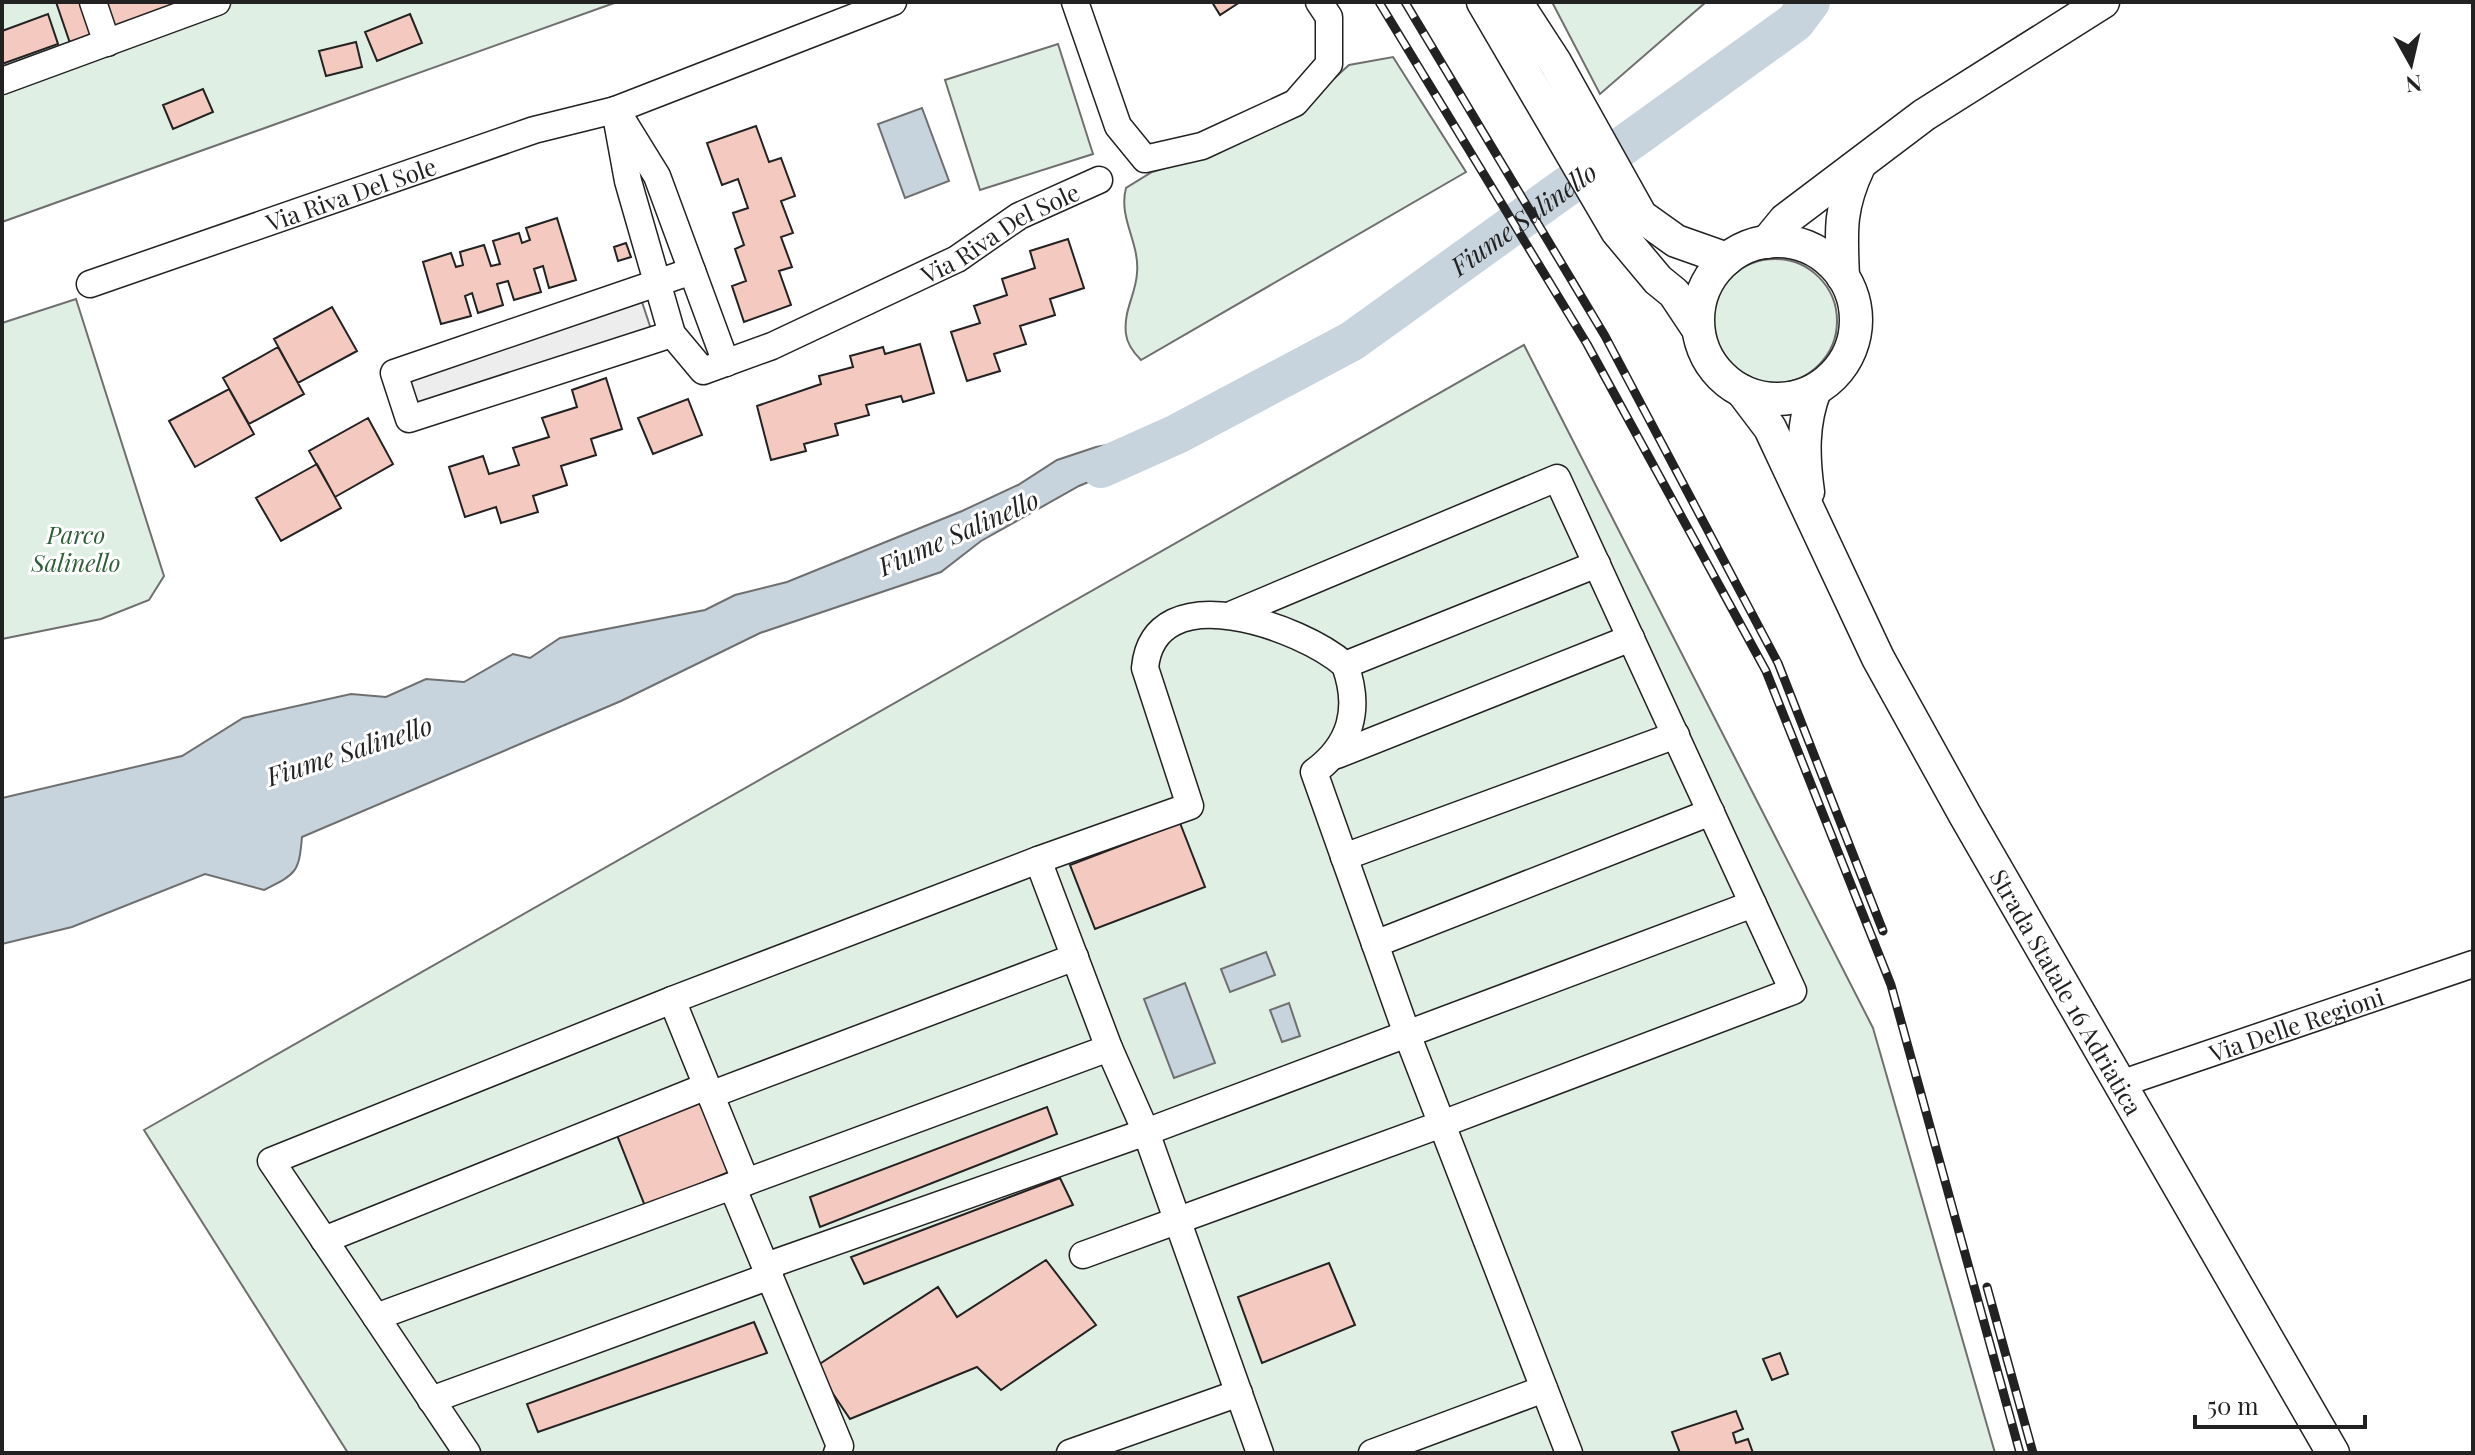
<svg xmlns="http://www.w3.org/2000/svg" width="2475" height="1455" viewBox="0 0 2475 1455" font-family="'Playfair Display',serif">
<style>
.green{fill:#e0efe3;stroke:#6f6f6f;stroke-width:2}
.parking{fill:#ededed;stroke:#6f6f6f;stroke-width:2}
.water{fill:#c7d3dd;stroke:#6f6f6f;stroke-width:2}
.lines{fill:none;stroke-linecap:round;stroke-linejoin:round}
.river{stroke:#c7d3dd;stroke-width:40}
.building{fill:#f3c9c0;stroke:#222;stroke-width:2}
.minor-casing{stroke:#222;stroke-width:29}
.major-casing{stroke:#222;stroke-width:35}
.minor{stroke:#fff;stroke-width:26}
.major{stroke:#fff;stroke-width:32}
.rail-casing{stroke:#222;stroke-width:9}
.rail{stroke:#fff;stroke-width:6;stroke-dasharray:18;stroke-linecap:butt}
.labels{text-anchor:middle;dominant-baseline:central;stroke-width:6;stroke-linejoin:round;paint-order:stroke}
.street-label{font-size:24px;fill:#222;stroke:#fff}
.park-label{font-size:24px;font-style:italic;fill:#2f5e38;stroke:#fff}
.water-label{font-size:26px;font-style:italic;fill:#222;stroke:#fff}
</style>
<rect width="100%" height="100%" fill="#fff"/>
<path class="green" d="M 2,2 L 617,2 L 2,222 Z
M 1552,2 L 1706,2 L 1600,94 Z
M 1058,44 L 1093,154 L 980,190 L 945,80 Z
M 1393,57 L 1466,172 L 1141,360 C 1134,353 1127,344 1126,334 C 1123,311 1136,294 1137,273 C 1140,243 1118,218 1126,188 L 1152,172 L 1188,161 L 1300,109 L 1349,65 Z
M1713 321a62 62 0 1 1 124 0a62 62 0 1 1-124 0Z
M 76,299 L 164,576 L 149,600 L 101,619 L 2,639 L 2,323 Z
M 1524,345 L 1873,1028 L 1995,1453 L 348,1453 L 144,1130 Z"/>
<path class="parking" d="M 642,302 L 651,329 L 417,405 L 408,378 Z"/>
<path class="water" d="M 922,108 L 949,181 L 905,198 L 878,124 Z
M 1145,438 L 1157,453 L 1079,486 L 981,541 L 941,572 L 760,633 L 621,701 L 302,837 C 299,873 296,874 264,890 L 205,874 L 72,927 L 2,944 L 2,798 L 182,756 L 243,718 L 351,694 L 386,697 L 426,679 L 464,682 L 513,654 L 530,658 L 560,638 L 705,610 L 735,595 L 787,582 L 962,511 L 1018,485 L 1057,460 L 1096,447 Z
M 1266,952 L 1275,975 L 1230,992 L 1221,969 Z
M 1185,983 L 1215,1063 L 1174,1078 L 1144,999 Z
M 1289,1003 L 1300,1036 L 1282,1042 L 1270,1010 Z"/>
<g class="lines">
<path class="river" id="s1" d="M 1101,468 L 1177,434 L 1352,341 L 1795,22 L 1810,2"/>
</g>
<path class="building" d="M 56,2 L 89,2 L 101,36 L 71,46 Z
M 101,2 L 176,2 L 178,8 L 112,32 Z
M 1212,2 L 1240,2 L 1220,15 Z
M 48,14 L 58,44 L 2,64 L 2,31 Z
M 410,14 L 422,43 L 377,61 L 365,32 Z
M 356,42 L 362,67 L 326,76 L 319,51 Z
M 203,89 L 213,112 L 173,129 L 163,105 Z
M 756,126 L 769,162 L 781,158 L 795,196 L 781,201 L 793,233 L 781,237 L 792,267 L 779,271 L 791,305 L 744,322 L 732,286 L 746,281 L 735,249 L 744,245 L 733,213 L 748,208 L 738,179 L 722,185 L 707,143 Z
M 557,218 L 576,280 L 549,288 L 543,266 L 534,269 L 541,292 L 514,300 L 508,281 L 497,284 L 503,305 L 478,313 L 472,293 L 465,296 L 471,316 L 441,324 L 423,262 L 451,253 L 456,267 L 463,265 L 460,252 L 484,245 L 491,266 L 500,264 L 493,241 L 519,233 L 522,243 L 530,240 L 526,228 Z
M 1068,239 L 1084,288 L 1050,299 L 1055,315 L 1020,326 L 1026,344 L 994,354 L 1000,371 L 967,381 L 951,332 L 980,323 L 974,306 L 1007,295 L 1002,279 L 1035,268 L 1030,251 Z
M 626,243 L 631,257 L 618,261 L 614,247 Z
M 332,307 L 357,351 L 298,383 L 274,339 Z
M 920,344 L 934,393 L 903,402 L 901,396 L 866,405 L 869,415 L 835,424 L 838,435 L 804,444 L 806,451 L 771,460 L 757,406 L 821,384 L 819,376 L 853,367 L 850,356 L 883,347 L 885,354 Z
M 278,347 L 304,394 L 249,424 L 223,378 Z
M 606,378 L 622,429 L 591,439 L 596,455 L 561,466 L 567,485 L 533,496 L 538,512 L 501,523 L 496,507 L 465,517 L 449,467 L 483,456 L 489,474 L 519,465 L 513,448 L 549,437 L 542,418 L 577,407 L 572,390 Z
M 229,389 L 254,434 L 195,467 L 169,421 Z
M 688,399 L 702,435 L 653,454 L 638,418 Z
M 368,418 L 393,464 L 335,497 L 309,451 Z
M 317,464 L 341,508 L 281,541 L 256,498 Z
M 1180,823 L 1205,887 L 1095,929 L 1070,865 Z
M 704,1095 L 734,1170 L 645,1206 L 615,1130 Z
M 1047,1107 L 1057,1134 L 820,1227 L 810,1197 Z
M 1060,1178 L 1073,1205 L 864,1284 L 851,1257 Z
M 1046,1260 L 1096,1325 L 1001,1390 L 977,1367 L 850,1419 L 815,1367 L 938,1287 L 957,1317 Z
M 1329,1263 L 1355,1325 L 1262,1363 L 1238,1297 Z
M 754,1322 L 767,1353 L 538,1432 L 527,1404 Z
M 1780,1353 L 1788,1374 L 1772,1380 L 1763,1359 Z
M 1736,1411 L 1743,1429 L 1733,1433 L 1736,1443 L 1748,1439 L 1753,1453 L 1680,1453 L 1672,1432 Z"/>
<g class="lines">
<g class="minor-casing">
<g id="minor">
<path d="M 93,2 L 107,43"/>
<path d="M 1075,2 L 1118,126 L 1145,159 L 1202,146 L 1295,103 L 1329,64 L 1329,17 L 1319,2"/>
<path d="M 2,81 L 217,2"/>
<path id="s2" d="M 615,110 L 628,181 L 672,334 L 703,371 L 772,346 L 957,259 L 1019,216 L 1099,180"/>
<path d="M 623,121 L 657,176 L 726,363"/>
<path id="s3" d="M 90,284 L 534,130 L 615,110 L 893,2"/>
<path d="M 672,334 L 409,419 L 394,373 L 692,271"/>
<path d="M 1345,665 L 1597,564"/>
<path d="M 1337,755 L 1631,638"/>
<path d="M 1344,857 L 1676,735"/>
<path d="M 1375,944 L 1711,812"/>
<path d="M 672,1000 L 1038,860 L 1190,806 L 1145,668 C 1154,573 1302,627 1345,665 C 1361,709 1351,745 1314,772 L 1407,1034 L 1569,1453"/>
<path d="M 1109,1048 L 1146,1132 L 1753,904"/>
<path id="s4" d="M 2120,1084 L 2473,964"/>
<path d="M 710,1095 L 1075,957"/>
<path d="M 746,1182 L 1109,1048 L 1038,860"/>
<path d="M 324,1240 L 707,1086"/>
<path d="M 1083,1255 L 1442,1124 L 1793,991 L 1557,478 L 1233,614"/>
<path d="M 766,1266 L 1146,1132 L 1260,1453"/>
<path d="M 376,1317 L 271,1161 L 672,1000 L 746,1182 L 732,1186"/>
<path d="M 431,1400 L 770,1276"/>
<path d="M 467,1453 L 376,1317 L 732,1186 L 840,1446 L 837,1453"/>
<path d="M 1070,1453 L 1239,1393"/>
<path d="M 1372,1453 L 1544,1389"/>
</g>
</g>
<g class="major-casing">
<g id="major">
<path d="M 1483,2 L 1617,231 L 1658,280 L 1674,293 L 1698,329"/>
<path d="M 1516,2 L 1555,62 L 1641,216 L 1676,241 L 1727,259"/>
<circle cx="1777" cy="320" r="79"/>
<path d="M 1767,242 L 1785,220 L 1924,115 L 2103,2"/>
<path d="M 1843,277 C 1841,231 1839,208 1859,166"/>
<path id="s5" d="M 1742,391 L 1770,428 L 1878,658 L 1965,815 L 2333,1453"/>
<path d="M 1808,492 C 1803,457 1802,423 1815,390"/>
</g>
</g>
<use href="#minor" class="minor"/>
<use href="#major" class="major"/>
<g class="rail-casing">
<path id="rail" d="M 1379,2 L 1587,344 L 1766,671 L 1891,985 L 2020,1453
M 1405,2 L 1605,336 L 1778,663 L 1883,931
M 1987,1287 L 2033,1453"/>
</g>
<use href="#rail" class="rail"/>
</g>
<g class="labels">
<g class="street-label">
<text stroke="none"><textPath href="#s3" startOffset="276">Via Riva Del Sole</textPath></text>
<text stroke="none"><textPath href="#s2" startOffset="608">Via Riva Del Sole</textPath></text>
<text stroke="none"><textPath href="#s5" startOffset="684">Strada Statale 16 Adriatica</textPath></text>
<text stroke="none"><textPath href="#s4" startOffset="186">Via Delle Regioni</textPath></text>
</g>
<g class="park-label">
<text x="76" y="534">Parco<tspan x="76" dy="28">Salinello</tspan></text>
</g>
<g class="water-label">
<text stroke="none"><textPath href="#s1" startOffset="492">Fiume Salinello</textPath></text>
<text transform="translate(958 532) rotate(-24)">Fiume Salinello</text>
<text transform="translate(349 750) rotate(-18)">Fiume Salinello</text>
</g>
</g>
<rect width="2475" height="1455" fill="none" stroke="#222222" stroke-width="8"/>
<g transform="translate(2411 64) rotate(172)" stroke="#ffffff" stroke-width="6" paint-order="stroke">
<path d="M0-6L14 30L0 20L-14 30Z" fill="#222222"/>
<text y="-12" font-size="22" font-weight="bold" text-anchor="middle" fill="#222222">N</text>
</g>
<path d="M2195 1415v12h170v-12" fill="none" stroke="#222222" stroke-width="4"/>
<text x="2207" y="1415" font-size="24" fill="#222222" stroke="#ffffff" stroke-width="6" paint-order="stroke">50 m</text>
</svg>
